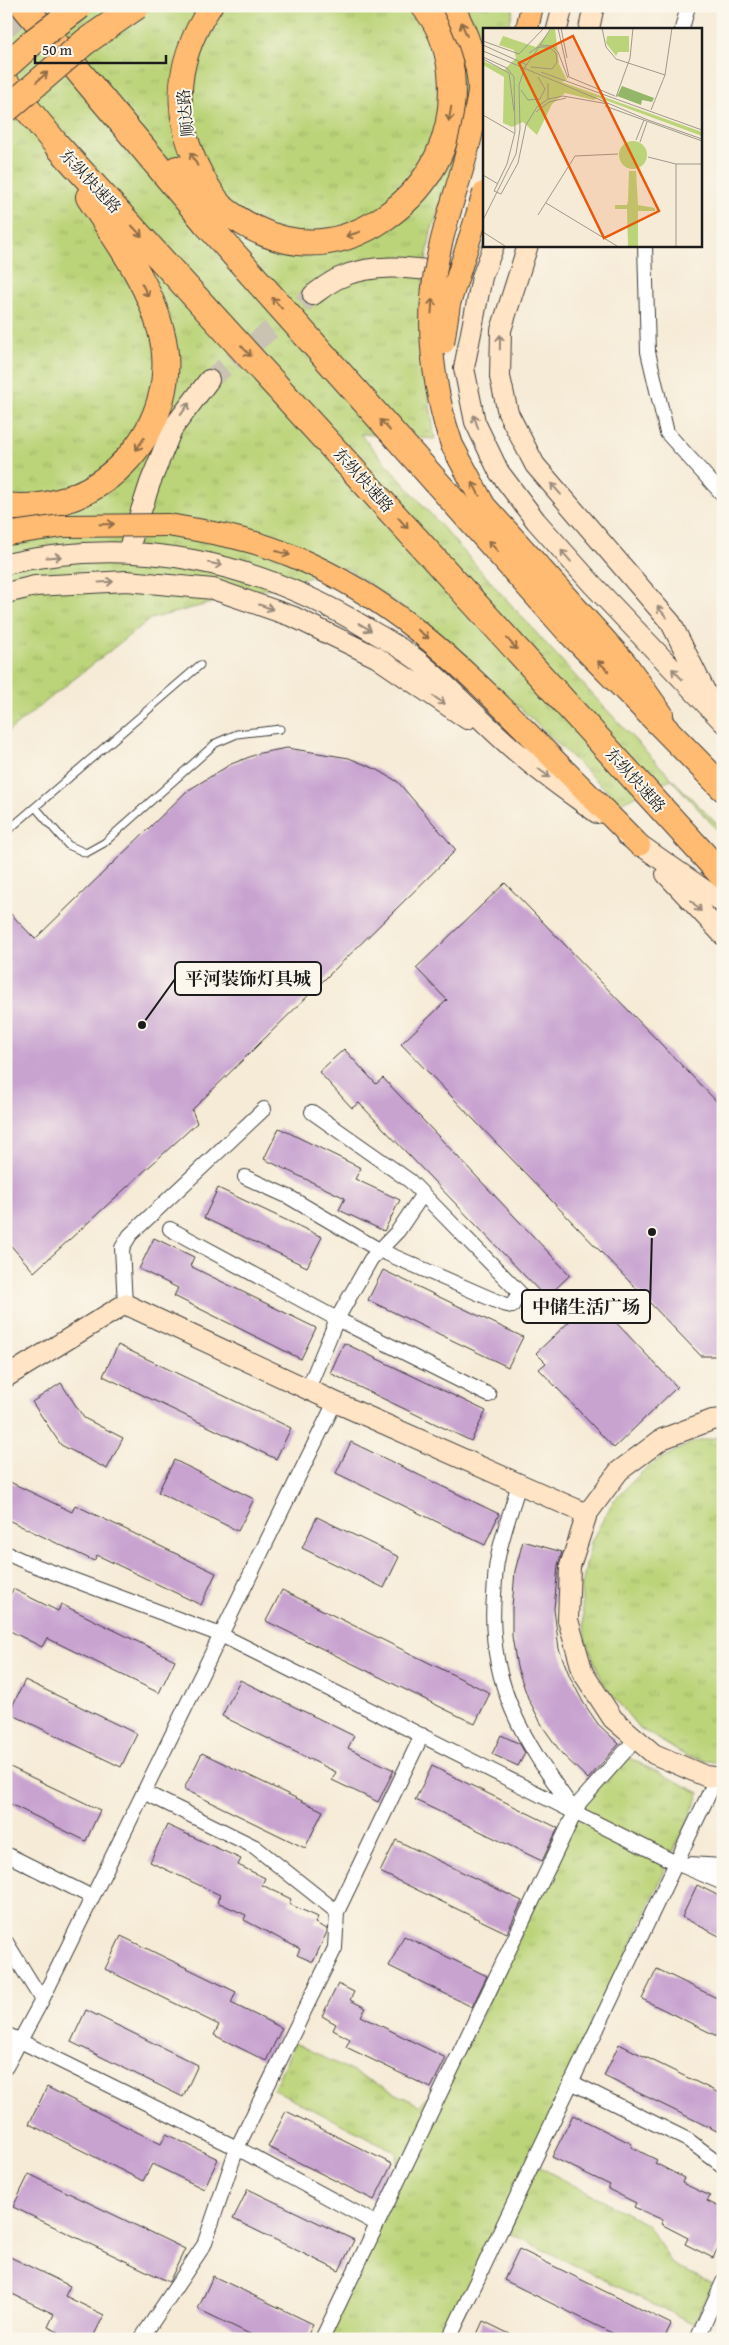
<svg xmlns="http://www.w3.org/2000/svg" width="729" height="2345" viewBox="0 0 729 2345" font-family="'Gentium Book Plus','Noto Serif SC',serif">
<style>
.park{fill:url(#park-tufts);stroke:#6c784a}
.building{fill:#c8a3d0}
.lines{fill:none;stroke-linecap:round;stroke-linejoin:round}
.secondary-tunnel{stroke:#cac2b2;stroke-width:20;stroke-dasharray:20 10;stroke-linecap:butt}
.lane-casing{stroke:#3d3b38;stroke-width:9}
.street-casing{stroke:#3d3b38;stroke-width:16}
.secondary-casing{stroke:#3d3b38;stroke-width:22}
.primary-casing{stroke:#3d3b38;stroke-width:24}
.highway-casing{stroke:#3d3b38;stroke-width:28}
.lane{stroke:#fff;stroke-width:7}
.street{stroke:#fff;stroke-width:14}
.secondary{stroke:#ffe4c6;stroke-width:20}
.primary{stroke:#ffbb71;stroke-width:22}
.highway{stroke:#ffbb71;stroke-width:26}
.primary-bridge-casing{stroke:#3d3b38;stroke-width:24;stroke-linecap:butt}
.highway-bridge-casing{stroke:#3d3b38;stroke-width:28;stroke-linecap:butt}
.primary-bridge{stroke:#ffbb71;stroke-width:22}
.highway-bridge{stroke:#ffbb71;stroke-width:26}
.oneway{stroke:#8e6c46}
.oneway2{stroke:#998a7a}
.labels{text-anchor:middle;dominant-baseline:central;stroke-width:4;stroke-linejoin:round;paint-order:stroke}
.street-label{font-size:16px;fill:#1c1c1c;stroke:#fbf7ec}
.inset-road{fill:none;stroke:#9f988c;stroke-width:1}
.view{fill:#e8590c;fill-opacity:0.15;stroke:#e8590c;stroke-width:2.5}
.inset-edge{fill:none;stroke:#1c1c1c;stroke-width:2.5}
.leader{fill:none;stroke:#1c1c1c;stroke-width:2}
.callout-dot{fill:#1c1c1c;stroke:#fbf7ec;stroke-width:2}
.callout{fill:#fbf7ec;stroke:#1c1c1c;stroke-width:2}
.callout-label{font-size:18px;text-anchor:middle;font-weight:bold;fill:#1c1c1c}
</style>
<defs>
<pattern id="park-tufts" width="24" height="20" patternUnits="userSpaceOnUse" patternTransform="scale(1.25)"><rect width="24" height="20" fill="#bbd479"/><path d="M3 7l-1-3M5 7V3M7 7l1-3M15 17l-1-3M17 17v-4M19 17l1-3" fill="none" stroke="#a0b568"/></pattern>
</defs>
<rect width="100%" height="100%" fill="#fbf7ec"/>
<filter id="ink" filterUnits="userSpaceOnUse"><feTurbulence type="fractalNoise" baseFrequency=".02" numOctaves="2"/><feDisplacementMap in="SourceGraphic" scale="10" xChannelSelector="R" yChannelSelector="G"/><feConvolveMatrix kernelMatrix="1 2 1 2 8 2 1 2 1" color-interpolation-filters="sRGB"/></filter>
<filter id="wash" filterUnits="userSpaceOnUse"><feTurbulence type="fractalNoise" baseFrequency=".0096" numOctaves="4" result="noise"/><feDisplacementMap in="SourceGraphic" scale="20" xChannelSelector="R" yChannelSelector="G"/><feGaussianBlur stdDeviation="1.12" result="paint"/><feColorMatrix in="noise" values="0 0 0 0 0 0 0 0 0 0 0 0 0 0 0 0 0 1.4 0 .05"/><feComposite in="paint" operator="in"/></filter>
<g filter="url(#wash)">
<rect width="100%" height="100%" fill="#f6ebd7"/>
<path class="park" d="M 6,6 L 514,6 L 508,29 L 484,29 L 484,97 L 431,231 L 424,275 L 422,350 L 435,439 L 360,434 C 479,568 595,704 723,830 L 723,836 L 671,779 L 620,803 L 446,638 L 346,568 L 150,619 L 6,733 Z
M 723,1436 L 723,1764 L 686,1756 L 638,1727 L 603,1683 L 585,1638 L 581,1590 L 591,1542 L 614,1500 L 648,1466 L 691,1443 Z
M 619,1753 L 700,1793 L 568,2084 L 534,2164 L 648,2225 L 672,2264 L 712,2284 L 694,2324 L 503,2230 L 451,2339 L 320,2339 L 398,2179 L 396,2152 L 273,2089 L 295,2043 L 419,2105 L 453,2075 L 591,1789 Z"/>
<g id="blocks">
<path class="building" d="M 287,748 L 349,758 L 378,770 L 398,782 L 456,850 L 192,1110 L 197,1123 L 34,1272 L 6,1240 L 6,909 L 35,939 L 187,791 L 231,764 L 260,753 Z
M 505,883 L 723,1108 L 723,1356 L 701,1356 L 401,1044 L 447,1000 L 416,968 Z
M 344,1049 L 376,1084 L 383,1078 L 570,1275 L 546,1298 L 359,1103 L 352,1108 L 319,1072 Z
M 279,1128 L 361,1168 L 355,1179 L 400,1200 L 384,1231 L 339,1210 L 345,1198 L 264,1159 Z
M 218,1188 L 322,1237 L 307,1267 L 204,1218 Z
M 154,1238 L 194,1257 L 190,1266 L 316,1328 L 301,1359 L 174,1296 L 178,1288 L 139,1269 Z
M 383,1270 L 523,1337 L 508,1367 L 368,1300 Z
M 591,1296 L 677,1387 L 614,1448 L 539,1369 L 546,1363 L 536,1353 L 572,1319 L 569,1317 Z
M 344,1343 L 486,1411 L 471,1441 L 330,1373 Z
M 118,1345 L 291,1428 L 276,1459 L 103,1376 Z
M 61,1383 L 84,1418 L 123,1438 L 107,1469 L 61,1445 L 32,1402 Z
M 351,1442 L 499,1514 L 485,1545 L 336,1473 Z
M 174,1460 L 254,1499 L 238,1531 L 158,1492 Z
M 6,1480 L 72,1512 L 75,1505 L 216,1573 L 201,1605 L 97,1555 L 94,1561 L 6,1519 Z
M 317,1517 L 399,1557 L 384,1588 L 302,1548 Z
M 523,1541 L 562,1552 L 558,1565 L 554,1609 L 559,1649 L 570,1677 L 583,1702 L 598,1724 L 619,1744 L 588,1779 L 562,1754 L 543,1727 L 528,1698 L 517,1667 L 512,1636 L 512,1608 L 515,1571 Z
M 13,1589 L 58,1611 L 61,1604 L 175,1660 L 159,1693 L 47,1638 L 42,1647 L 6,1629 L 6,1604 Z
M 282,1590 L 490,1693 L 475,1724 L 266,1621 Z
M 25,1680 L 137,1734 L 121,1767 L 9,1713 Z
M 240,1680 L 354,1736 L 348,1748 L 394,1770 L 378,1802 L 332,1780 L 336,1772 L 222,1716 Z
M 501,1735 L 520,1744 L 525,1753 L 518,1766 L 492,1754 Z
M 202,1753 L 323,1811 L 305,1848 L 184,1789 Z
M 6,1765 L 100,1810 L 86,1841 L 6,1802 Z
M 432,1766 L 558,1828 L 542,1861 L 415,1800 Z
M 167,1825 L 241,1859 L 238,1865 L 265,1878 L 262,1885 L 291,1899 L 289,1904 L 318,1917 L 315,1923 L 327,1929 L 327,1932 L 313,1962 L 297,1955 L 300,1949 L 244,1920 L 246,1915 L 217,1902 L 220,1895 L 150,1862 Z
M 396,1840 L 522,1901 L 507,1933 L 380,1872 Z
M 697,1885 L 723,1898 L 723,1938 L 682,1917 Z
M 121,1936 L 236,1992 L 231,2003 L 282,2028 L 266,2061 L 214,2035 L 219,2025 L 105,1969 Z
M 404,1936 L 487,1976 L 472,2007 L 389,1966 Z
M 657,1969 L 723,2001 L 723,2039 L 642,1999 Z
M 338,1984 L 354,1992 L 350,2000 L 366,2008 L 361,2016 L 446,2058 L 431,2088 L 346,2047 L 350,2039 L 333,2030 L 336,2024 L 322,2016 Z
M 86,2010 L 198,2065 L 183,2097 L 71,2042 Z
M 619,2044 L 723,2095 L 723,2134 L 604,2076 Z
M 47,2087 L 161,2144 L 166,2134 L 218,2159 L 204,2189 L 152,2164 L 143,2181 L 29,2124 Z
M 286,2111 L 392,2164 L 374,2200 L 268,2147 Z
M 573,2115 L 632,2144 L 631,2147 L 657,2160 L 655,2163 L 684,2178 L 682,2183 L 710,2196 L 707,2201 L 723,2209 L 723,2237 L 713,2258 L 685,2244 L 688,2238 L 661,2224 L 663,2220 L 634,2207 L 636,2203 L 608,2189 L 610,2185 L 552,2157 Z
M 29,2174 L 185,2249 L 169,2282 L 13,2207 Z
M 248,2189 L 354,2240 L 339,2271 L 233,2219 Z
M 519,2249 L 671,2324 L 664,2339 L 624,2339 L 504,2280 Z
M 6,2255 L 70,2286 L 65,2296 L 104,2315 L 92,2339 L 73,2339 L 48,2327 L 54,2314 L 6,2291 Z
M 213,2276 L 313,2324 L 306,2339 L 260,2339 L 198,2309 Z
M 483,2321 L 520,2339 L 475,2339 Z"/>
</g>
</g>
<g filter="url(#ink)">
<use href="#blocks" fill-opacity="0" stroke="#3d3b38" stroke-width="1"/>
<g class="lines">
<path class="secondary-tunnel" d="M 6,28 L 31,6
M 209,380 L 313,295"/>
<g class="lane-casing">
<path id="lane" d="M 36,808 L 68,845 L 86,853 L 104,843 L 216,743 L 237,734 L 280,729
M 6,832 L 200,665"/>
</g>
<g class="street-casing">
<path id="street" d="M 682,29 L 688,6
M 645,245 L 648,352 L 667,433 L 723,495
M 245,1177 L 289,1197 L 379,1250 L 503,1304 L 512,1306 L 519,1292 L 410,1181 L 312,1112
M 170,1229 L 337,1319 L 489,1395
M 125,1304 L 122,1248 L 130,1235 L 264,1109
M 308,1389 L 337,1319 L 371,1259 L 398,1231 L 423,1194
M 519,1484 C 512,1508 503,1532 498,1557 C 495,1569 495,1582 494,1595 C 487,1684 523,1740 573,1809
M 6,1553 L 28,1563 L 221,1635 L 676,1863 L 723,1883
M 144,1792 L 255,1847 L 337,1912
M 6,1854 L 92,1897
M 689,1864 L 723,1866
M 6,1942 L 42,2000
M 6,2034 L 237,2148 L 377,2224
M 6,2067 L 42,2000 L 335,1402
M 571,2082 L 688,2140 L 723,2166
M 141,2339 L 204,2245 L 237,2148 L 335,1948 L 337,1912 L 422,1735
M 322,2339 L 580,1802 L 636,1739
M 449,2339 L 717,1777
M 700,2339 L 699,2335 L 723,2282"/>
</g>
<g class="secondary-casing">
<path id="secondary" d="M 557,29 L 563,6
M 589,29 L 594,6
M 494,245 L 482,277 L 464,368 L 475,422 L 499,472 L 536,521 L 592,584 L 723,722
M 528,245 L 501,330 L 500,377 L 508,413 L 535,465 L 671,623 L 708,697
M 313,295 C 321,289 330,282 339,278 C 374,262 413,268 451,273
M 128,551 L 150,483 L 172,429 L 209,380
M 6,564 C 134,535 257,561 368,629 C 384,638 401,648 416,659 C 452,688 483,724 519,754 C 543,775 571,794 597,813
M 6,593 L 35,586 L 127,581 L 213,589 L 294,617 L 376,657 L 467,719
M 626,835 L 723,903
M 666,874 L 723,935
M 6,1377 L 125,1304 L 335,1402 L 587,1514
M 723,1419 L 712,1420 L 662,1439 L 619,1471 L 587,1514 L 570,1566 L 568,1620 L 583,1673 L 613,1719 L 654,1754 L 705,1776 L 723,1778"/>
</g>
<g class="primary-casing">
<path id="primary" d="M 211,6 C 166,72 173,137 218,200
M 527,29 L 532,6
M 445,423 L 452,445 L 484,505 L 625,662 L 662,714
M 168,525 C 209,532 253,539 292,556 C 389,596 455,660 527,732 C 564,770 602,807 639,845"/>
</g>
<g class="highway-casing">
<path id="highway" d="M 24,6 L 206,223 L 569,631 L 723,788
M 6,83 L 56,144 L 723,876
M 177,169 C 213,201 247,236 298,242 C 329,245 359,235 384,218 C 434,184 457,133 451,72 C 448,48 440,24 424,6
M 6,506 C 101,518 186,424 161,331 C 149,282 116,239 89,197"/>
</g>
<use href="#lane" class="lane"/>
<use href="#street" class="street"/>
<use href="#secondary" class="secondary"/>
<use href="#primary" class="primary"/>
<use href="#highway" class="highway"/>
<g class="primary-bridge-casing">
<path id="primary-bridge" d="M 443,343 L 449,304 L 484,193
M 445,423 C 431,370 426,316 437,262 C 446,212 467,166 475,115 C 476,107 479,97 479,89 C 479,63 465,29 453,6
M 6,534 L 62,526 L 168,525"/>
</g>
<g class="highway-bridge-casing">
<path id="highway-bridge" d="M 6,66 L 34,41 L 80,6
M 6,110 L 85,42 L 137,6"/>
</g>
<use href="#primary-bridge" class="primary-bridge"/>
<use href="#highway-bridge" class="highway-bridge"/>
</g>
<defs><path id="oneway-shaft" d="M-6 0H5M1.5-3L5.5 0L1.5 3" fill="none" stroke-width="1.6" stroke-linecap="round" stroke-linejoin="round" transform="scale(1.25)"/></defs>
<g class="oneway">
<use href="#oneway-shaft" transform="translate(464 29) rotate(-112)"/>
<use href="#oneway-shaft" transform="translate(42 77) rotate(-41)"/>
<use href="#oneway-shaft" transform="translate(450 114) rotate(100)"/>
<use href="#oneway-shaft" transform="translate(194 159) rotate(-117)"/>
<use href="#oneway-shaft" transform="translate(137 231) rotate(47)"/>
<use href="#oneway-shaft" transform="translate(353 234) rotate(162)"/>
<use href="#oneway-shaft" transform="translate(145 290) rotate(63)"/>
<use href="#oneway-shaft" transform="translate(277 303) rotate(-132)"/>
<use href="#oneway-shaft" transform="translate(432 306) rotate(-86)"/>
<use href="#oneway-shaft" transform="translate(246 351) rotate(48)"/>
<use href="#oneway-shaft" transform="translate(385 425) rotate(-132)"/>
<use href="#oneway-shaft" transform="translate(140 444) rotate(124)"/>
<use href="#oneway-shaft" transform="translate(476 489) rotate(-118)"/>
<use href="#oneway-shaft" transform="translate(403 523) rotate(48)"/>
<use href="#oneway-shaft" transform="translate(107 524) rotate(-1)"/>
<use href="#oneway-shaft" transform="translate(493 546) rotate(-132)"/>
<use href="#oneway-shaft" transform="translate(283 553) rotate(18)"/>
<use href="#oneway-shaft" transform="translate(423 634) rotate(38)"/>
<use href="#oneway-shaft" transform="translate(512 644) rotate(48)"/>
<use href="#oneway-shaft" transform="translate(603 666) rotate(-135)"/>
</g>
<g class="oneway2">
<use href="#oneway-shaft" transform="translate(500 342) rotate(-89)"/>
<use href="#oneway-shaft" transform="translate(185 409) rotate(-54)"/>
<use href="#oneway-shaft" transform="translate(476 422) rotate(-109)"/>
<use href="#oneway-shaft" transform="translate(556 489) rotate(-131)"/>
<use href="#oneway-shaft" transform="translate(566 556) rotate(-131)"/>
<use href="#oneway-shaft" transform="translate(54 557) rotate(-4)"/>
<use href="#oneway-shaft" transform="translate(215 564) rotate(12)"/>
<use href="#oneway-shaft" transform="translate(106 582) rotate(-3)"/>
<use href="#oneway-shaft" transform="translate(266 607) rotate(19)"/>
<use href="#oneway-shaft" transform="translate(662 612) rotate(-131)"/>
<use href="#oneway-shaft" transform="translate(365 627) rotate(31)"/>
<use href="#oneway-shaft" transform="translate(677 674) rotate(-134)"/>
<use href="#oneway-shaft" transform="translate(439 700) rotate(34)"/>
<use href="#oneway-shaft" transform="translate(544 773) rotate(37)"/>
<use href="#oneway-shaft" transform="translate(696 906) rotate(47)"/>
</g>
</g>
<g class="labels">
<g class="street-label">
<text transform="translate(185 113) rotate(-96)">顺达路</text>
<text transform="translate(91 181) rotate(47)">东纵快速路</text>
<text transform="translate(364 480) rotate(48)">东纵快速路</text>
<text transform="translate(636 780) rotate(48)">东纵快速路</text>
</g>
</g>
<g transform="translate(483 28)">
<rect width="219" height="219" fill="#f6ebd7"/>
<path d="M 139,58 L 171,70 L 169,74 L 159,72 L 158,77 L 134,68 Z" fill="#94b669"/>
<path d="M 69,0 L 72,0 L 76,36 L 84,52 L 79,54 L 219,104 L 219,108 L 114,69 L 111,72 L 82,65 L 69,76 L 54,107 L 40,94 L 29,99 L 20,95 L 21,49 L 0,37 L 0,33 L 21,42 L 33,30 L 31,22 L 16,17 L 20,8 L 53,19 ZM 124,8 L 146,8 L 146,24 L 135,24 L 133,28 L 123,15 ZM136 127a14 14 0 1 1 28 0a14 14 0 1 1-28 0ZM 146,143 L 153,143 L 155,177 L 172,180 L 172,183 L 155,183 L 155,218 L 145,218 L 144,181 L 132,181 L 132,177 L 144,177 L 145,173 Z" fill="#bbd479"/>
<path class="inset-road" d="M 75,0 L 86,49 L 132,68M 78,0 L 84,30M 119,0 L 123,19 L 133,31 L 182,47M 0,13 L 36,26 L 61,0M 0,17 L 44,37M 57,17 L 68,0M 0,23 L 165,92 L 219,111M 46,25 L 58,17 L 69,18 L 75,24 L 85,50M 0,29 L 24,40 L 31,49 L 32,104 L 24,136 L 11,163 L 18,166 L 35,135 L 43,97 L 54,79 L 65,71 L 80,68 L 125,76M 0,31 L 26,45 L 31,83M 58,44 L 219,102M 65,55 L 65,71M 38,62 L 45,72 L 57,71 L 62,61 L 55,49M 133,69 L 147,30 L 150,0M 122,78 L 219,113M 168,82 L 182,47 L 189,0M 53,84 L 66,74 L 83,70M 0,87 L 31,105M 153,112 L 161,92M 157,114 L 164,94M 165,129 L 193,136 L 219,136M 0,147 L 15,156M 63,175 L 134,218M 55,187 L 92,128 L 135,126M 0,192 L 33,126 L 37,101 L 36,57 L 42,39 L 56,19 L 66,19 L 73,25 L 74,34 L 69,41 L 48,39M 0,204 L 22,218M 193,218 L 193,136"/>
<path class="view" d="M 90,8 L 176,183 L 121,210 L 36,35 Z"/>
<rect width="219" height="219" class="inset-edge"/>
</g>
<path class="leader" d="M142 1025L175 979M652 1232L650 1307"/>
<g class="callout-dot">
<circle cx="142" cy="1025" r="5"/>
<circle cx="652" cy="1232" r="5"/>
</g>
<g class="callout">
<rect x="175" y="962" width="146" height="33" rx="5"/>
<rect x="522" y="1290" width="128" height="33" rx="5"/>
</g>
<g class="callout-label">
<text x="248" y="985">平河装饰灯具城</text>
<text x="586" y="1313">中储生活广场</text>
</g>
<rect width="729" height="2345" fill="none" stroke="#fbf7ec" stroke-width="25"/>
<path d="M35 55v8h131v-8" fill="none" stroke="#1c1c1c" stroke-width="2.5"/>
<text x="42" y="55" font-size="15" fill="#1c1c1c" stroke="#fbf7ec" stroke-width="4" paint-order="stroke">50 m</text>
</svg>
